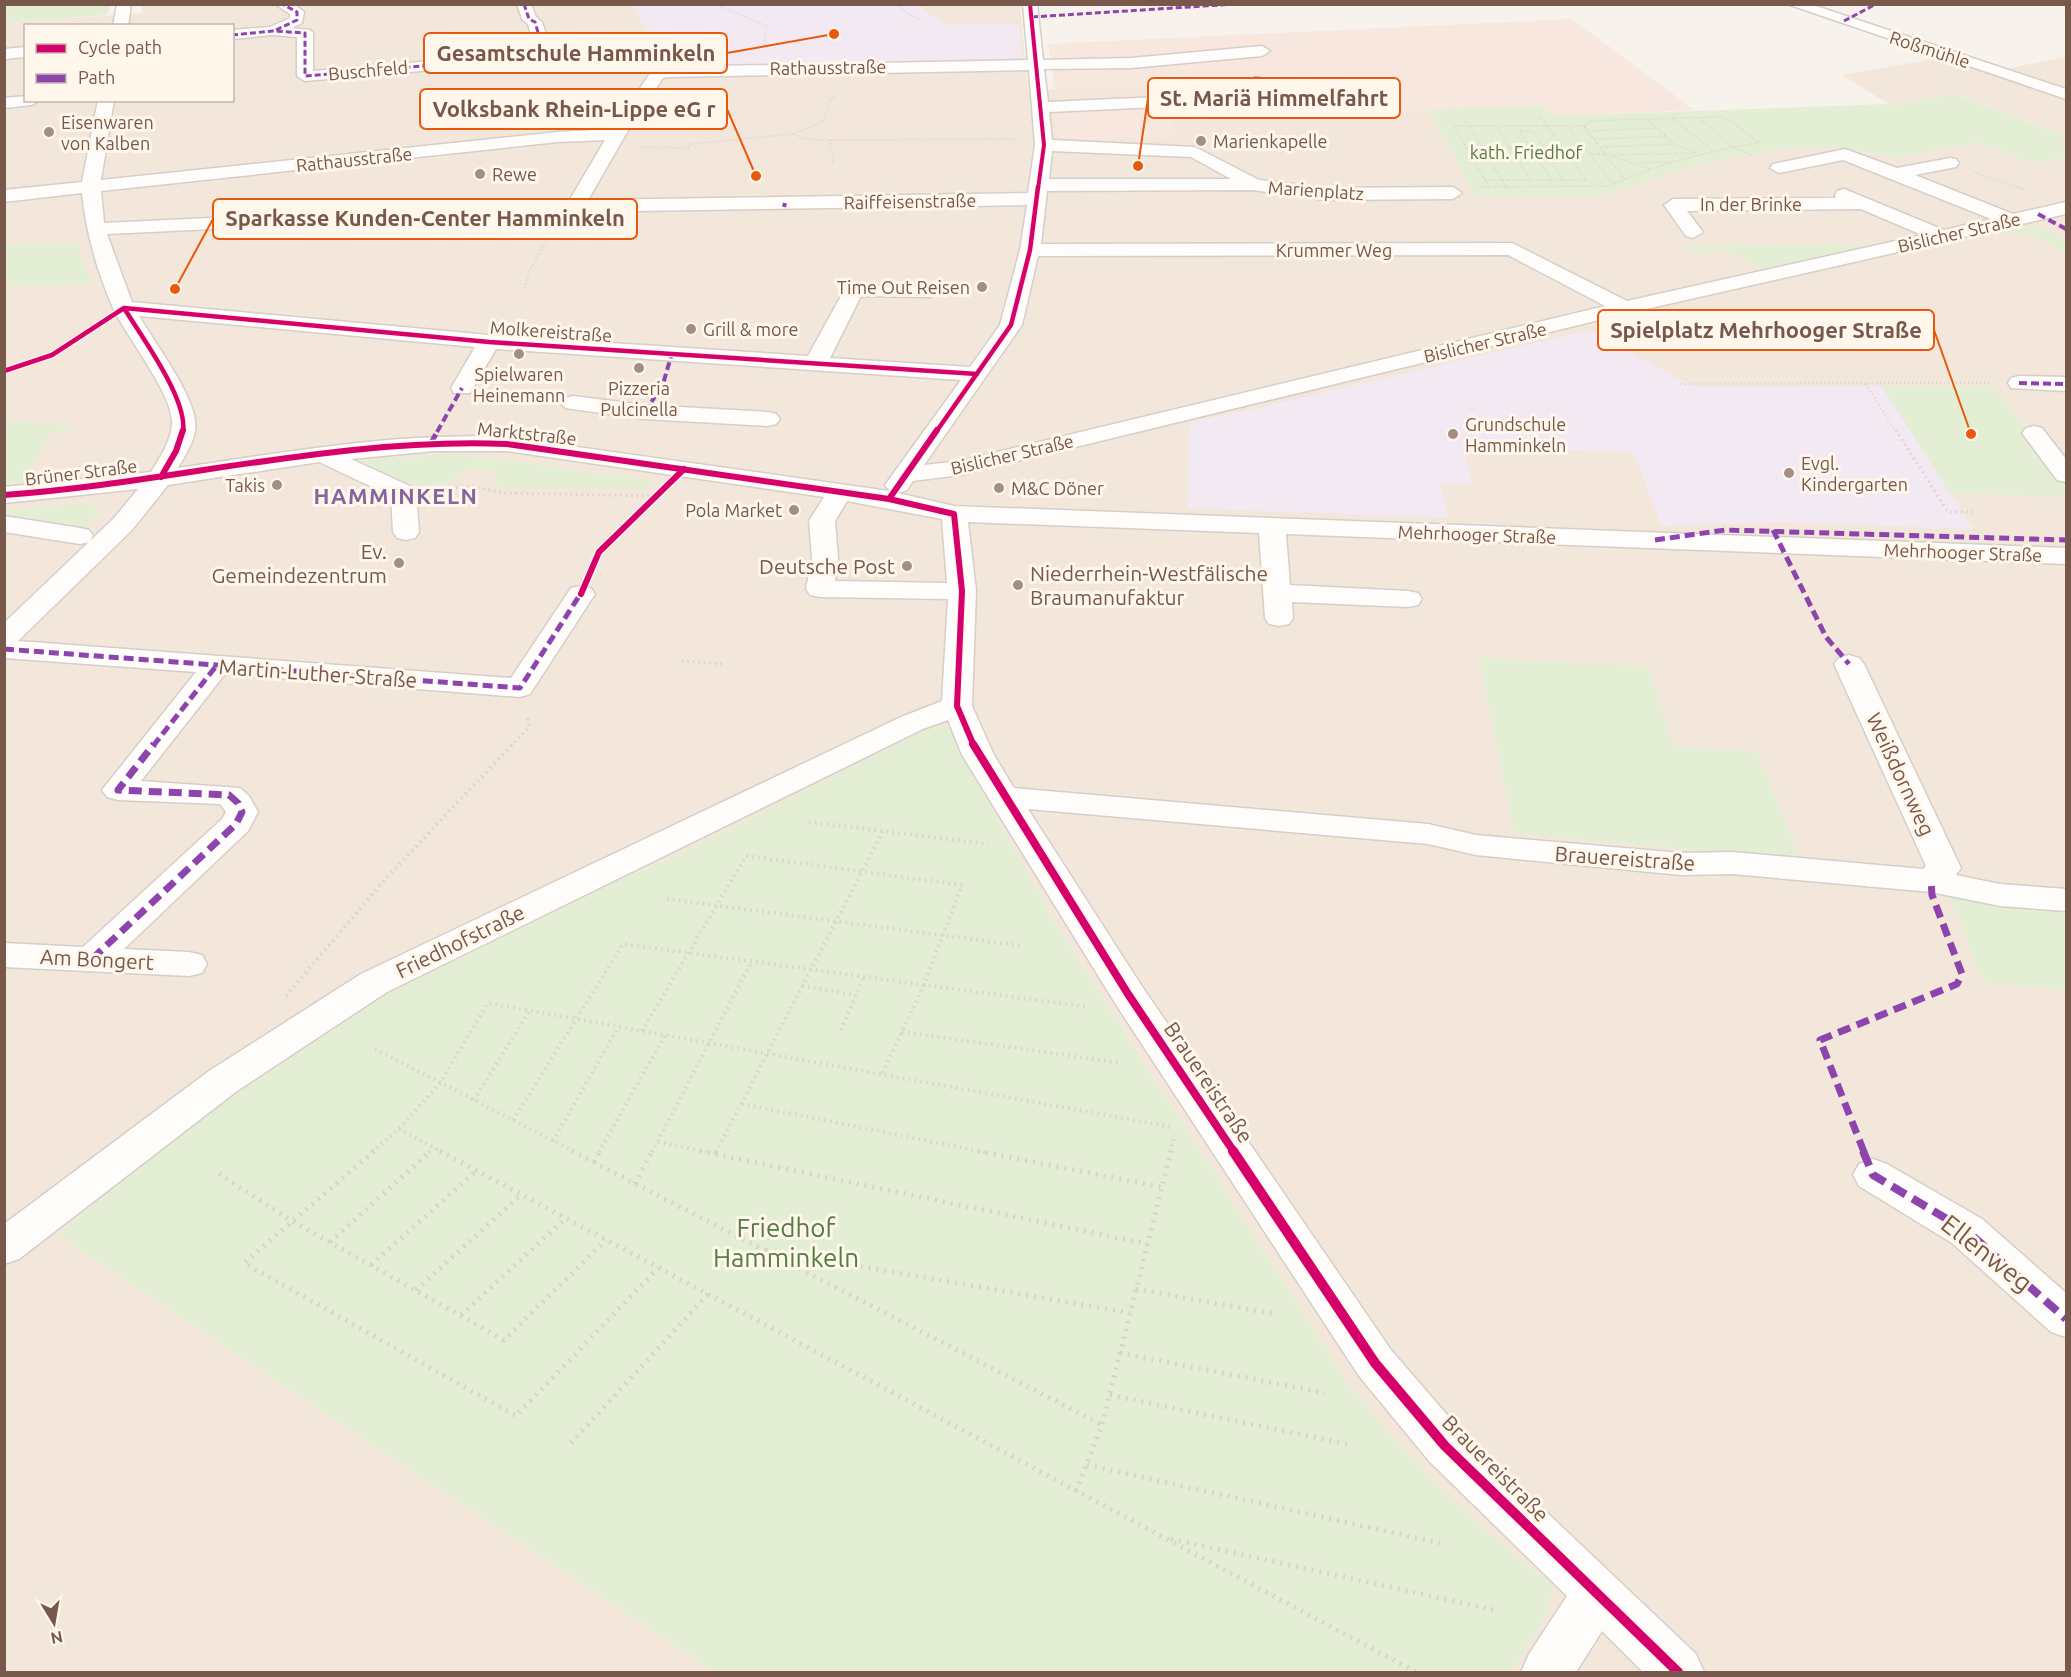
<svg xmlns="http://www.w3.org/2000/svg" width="2071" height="1677" viewBox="0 0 2071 1677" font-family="Ubuntu,sans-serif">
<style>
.residential{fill:#f3e7db;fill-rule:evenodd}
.commercial{fill:#f7e7de}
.education{fill:#f3e9f3}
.green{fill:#e4eed5}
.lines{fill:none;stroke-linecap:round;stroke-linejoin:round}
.minor-casing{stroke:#d6cec8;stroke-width:3}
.path-far4{stroke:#dad2ce;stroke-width:1.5;stroke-dasharray:1 2;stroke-linecap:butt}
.path-far3{stroke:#dad2ce;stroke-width:2;stroke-dasharray:1 3;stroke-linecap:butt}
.path-far2{stroke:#dad2ce;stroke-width:3;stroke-dasharray:1.5 4;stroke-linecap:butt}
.path-far1{stroke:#dad2ce;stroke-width:4;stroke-dasharray:1.5 4.5;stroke-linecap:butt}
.path{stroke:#dad2ce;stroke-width:5;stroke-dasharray:2 6;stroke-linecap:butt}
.minor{fill:#fefdfc;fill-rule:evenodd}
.quiet-far4{stroke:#8e44ad;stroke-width:3;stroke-dasharray:6 3;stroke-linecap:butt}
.quiet-far3{stroke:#8e44ad;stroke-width:4;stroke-dasharray:8 4;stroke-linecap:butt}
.quiet-far2{stroke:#8e44ad;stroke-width:5;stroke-dasharray:10 5;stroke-linecap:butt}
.quiet-far1{stroke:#8e44ad;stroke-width:7;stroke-dasharray:13 7;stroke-linecap:butt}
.quiet{stroke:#8e44ad;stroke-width:8;stroke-dasharray:16 8;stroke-linecap:butt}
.cycleway-far4-casing{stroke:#fff7ec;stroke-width:5}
.cycleway-far3-casing{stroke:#fff7ec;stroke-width:7}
.cycleway-far2-casing{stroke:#fff7ec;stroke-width:9}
.cycleway-far1-casing{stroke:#fff7ec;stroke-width:12}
.cycleway-casing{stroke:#fff7ec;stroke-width:14}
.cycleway-far4{stroke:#d6006c;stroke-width:4}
.cycleway-far3{stroke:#d6006c;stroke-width:4.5}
.cycleway-far2{stroke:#d6006c;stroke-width:6}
.cycleway-far1{stroke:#d6006c;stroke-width:8}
.cycleway{stroke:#d6006c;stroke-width:10}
.poi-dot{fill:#a48e82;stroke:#fff7ec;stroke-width:2}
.labels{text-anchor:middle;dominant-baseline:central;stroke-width:6;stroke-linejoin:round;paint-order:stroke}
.far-street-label{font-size:18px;fill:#77584a;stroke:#fff7ec}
.far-poi-label{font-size:18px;fill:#77584a;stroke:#fff7ec;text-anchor:start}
.far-park-label{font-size:18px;fill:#547d42;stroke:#fff7ec}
.poi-label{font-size:21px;fill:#77584a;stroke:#fff7ec;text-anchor:end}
.street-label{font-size:21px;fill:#77584a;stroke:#fff7ec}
.far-district-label{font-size:22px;font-weight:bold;letter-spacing:1.5px;fill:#86659a;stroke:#fff7ec}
.near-park-label{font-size:26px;fill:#547d42;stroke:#fff7ec}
.near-street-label{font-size:26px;fill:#77584a;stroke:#fff7ec}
.leader{fill:none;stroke:#e8590c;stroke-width:2}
.callout-dot{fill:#e8590c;stroke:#fff7ec;stroke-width:2}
.callout{fill:#fff7ec;stroke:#e8590c;stroke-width:2}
.callout-label{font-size:22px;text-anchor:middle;font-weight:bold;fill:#77584a}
</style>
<rect width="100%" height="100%" fill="#f7f2eb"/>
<path class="residential" d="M 142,4 L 1020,5 L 1028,90 L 1268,80 L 1279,94 L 1056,104 L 1059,140 L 1177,136 L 1170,121 L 1429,110 L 1477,197 L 1598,197 L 1696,165 L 1782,148 L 1839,147 L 1897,158 L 1978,143 L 2033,163 L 2066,157 L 2066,1672 L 1511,1672 L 1546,1615 L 1489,1535 L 1455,1504 L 1395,1441 L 1345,1378 L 1056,924 L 1017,858 L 967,762 L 800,795 L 670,858 L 540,913 L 471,953 L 57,1234 L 716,1672 L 5,1672 L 5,23 L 142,13 ZM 26,26 L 232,26 L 232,100 L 26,100 Z
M 1945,57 L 1989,72 L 2066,57 L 2066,136 L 1956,94 L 1892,106 L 1842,75 Z"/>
<path class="commercial" d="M 1572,19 L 1694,110 L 1555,116 L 1542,105 L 1170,121 L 1178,136 L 1059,140 L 1056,104 L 1278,93 L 1267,80 L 1055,89 L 1048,44 Z"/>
<path class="education" d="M 632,5 L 918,5 L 945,25 L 1019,24 L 1022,59 L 661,67 L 652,65 L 641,44 L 654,43 Z
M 1590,330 L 1694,387 L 1881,386 L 1973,529 L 1781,522 L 1662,526 L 1633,452 L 1464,447 L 1472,484 L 1440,484 L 1448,518 L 1188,508 L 1189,422 L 1254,409 Z"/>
<path class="green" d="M 5,4 L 111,4 L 111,5 L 107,15 L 5,23 Z
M 1955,94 L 2066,136 L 2066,157 L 2033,163 L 1978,143 L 1897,158 L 1839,147 L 1782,148 L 1696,165 L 1598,197 L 1476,197 L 1429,110 L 1542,105 L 1555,116 L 1888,104 L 1892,106 Z
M 2022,225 L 2043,228 L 2066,238 L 2066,254 L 2032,234 L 1994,232 Z
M 77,243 L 91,284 L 5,286 L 5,244 Z
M 1869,244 L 1857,250 L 1763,269 L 1725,250 L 1700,255 L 1679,245 Z
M 1881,386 L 1993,386 L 2066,482 L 2066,497 L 1950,493 Z
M 5,421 L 74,425 L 71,429 L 52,432 L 22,483 L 5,485 Z
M 445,455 L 481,457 L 655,481 L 646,489 L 504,488 L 491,483 L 497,471 L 466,470 C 437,500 394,479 362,465 L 366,460 Z
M 82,503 L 98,509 L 97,514 L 82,530 L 5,520 L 5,510 Z
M 1479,658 L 1648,666 L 1674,747 L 1757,751 L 1801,860 L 1514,833 Z
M 935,725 L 951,727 L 1003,831 L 1056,924 L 1345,1378 C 1409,1462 1471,1521 1554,1586 L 1546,1615 L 1511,1672 L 716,1672 L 57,1235 L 271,1059 L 331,1023 L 471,953 L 540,913 L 670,858 Z
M 1950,897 L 2066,908 L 2066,990 L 1983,983 Z"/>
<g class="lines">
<g class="minor-casing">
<path id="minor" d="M 117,4 L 131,4 L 128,26 L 113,26 Z
M 275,4 L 294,4 L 304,12 L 302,23 L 292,28 L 310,30 L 313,33 L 313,71 L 536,52 L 528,24 L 522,19 L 517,4 L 531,4 L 536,17 L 542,22 L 551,50 L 621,44 L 626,46 L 637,63 L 635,66 L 623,66 L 616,54 L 305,81 L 297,76 L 297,37 L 273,35 L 232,39 L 232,30 L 270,27 L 290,18 L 290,14 Z
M 1023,4 L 1037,4 L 1043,60 L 1131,58 L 1262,46 L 1270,51 L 1262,56 L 1131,68 L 1044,69 L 1048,102 L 1159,97 L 1167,102 L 1159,107 L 1049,112 L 1052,140 L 1195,147 L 1259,180 L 1325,188 L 1453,187 L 1462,193 L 1453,199 L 1325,200 L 1253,190 L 1047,191 L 1041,244 L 1512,243 L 1627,301 L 1922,235 L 1861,209 L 1687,211 L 1703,232 L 1693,238 L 1686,236 L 1664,205 L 1673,199 L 1836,198 L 1835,195 L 1837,191 L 1844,189 L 1944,230 L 1991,219 L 1843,160 L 1779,173 L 1770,168 L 1773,164 L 1845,149 L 1897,168 L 1950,158 L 1956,159 L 1959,163 L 1956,167 L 1915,175 L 2013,214 L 2066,202 L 2066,214 L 1624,314 L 960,475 L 913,481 L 907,490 L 898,493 L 889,490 L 885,485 L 961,380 L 496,349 L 470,393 L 454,393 L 451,388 L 475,347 L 139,316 C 154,341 192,393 195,420 C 198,437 186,454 178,468 C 287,452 397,432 507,437 L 889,491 L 954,506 L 2066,548 L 2066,564 L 1286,534 L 1290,585 L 1408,591 L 1418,593 L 1422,599 L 1418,605 L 1408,607 L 1292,602 L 1293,618 L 1289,624 L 1279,626 L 1269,624 L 1265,618 L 1259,533 L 968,522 L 976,591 L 972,706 L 994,755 L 1014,788 L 1428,824 L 1476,835 L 1681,853 L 1732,852 L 1923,869 L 1926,866 L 1834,664 L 1839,658 L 1849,655 L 1859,658 L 1864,664 L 1961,868 L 1956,875 L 2000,884 L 2066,889 L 2066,911 L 2000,906 L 1931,892 L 1732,874 L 1681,875 L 1476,855 L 1428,844 L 1028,809 L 1141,985 L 1391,1350 L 1461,1431 L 1696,1654 L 1704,1672 L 1643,1672 L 1602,1631 L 1576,1672 L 1521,1672 L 1529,1654 L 1567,1596 L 1429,1461 L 1359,1376 L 1115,1003 L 962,755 L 948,720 L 923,729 L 387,992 L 237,1091 L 19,1259 L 4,1264 L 4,1224 L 209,1071 L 361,974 L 901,717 L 942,701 L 948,599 L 820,597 L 810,595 L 806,589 L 812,558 L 809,521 L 824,497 L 507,451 L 434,451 L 351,459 L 412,487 L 416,492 L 419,532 L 415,538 L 406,540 L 397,538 L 393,532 L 391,496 L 319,462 L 168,485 L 132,530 L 18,641 L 511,678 L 571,588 L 581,586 L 591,588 L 595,594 L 530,694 L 520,697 L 225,674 L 141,781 L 240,788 L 249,796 L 258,812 L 248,831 L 124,949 L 189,952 L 202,955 L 207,964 L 202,973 L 189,976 L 4,967 L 4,943 L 83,947 L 222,819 L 226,812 L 220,804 L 118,800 L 107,797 L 102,790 L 196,672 L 4,658 L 4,623 L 114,518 L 138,489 L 4,503 L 4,487 L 151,472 C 160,457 172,440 172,422 C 172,393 126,336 113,308 C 97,271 86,233 82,193 L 4,202 L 4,190 L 82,182 L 98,100 L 114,100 L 101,180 L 558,132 L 612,129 L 651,72 L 666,67 L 1028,60 ZM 1029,70 L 1035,145 L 1028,193 L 588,200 L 626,134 L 663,78 L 668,77 ZM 605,140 L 569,201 L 104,223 L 101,191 L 558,142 ZM 1052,151 L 1191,157 L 1231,179 L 1049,179 ZM 1027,205 L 1020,250 L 1000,325 L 970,367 L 830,358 L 861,296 L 930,297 L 933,293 L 930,289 L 923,287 L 847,285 L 808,356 L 489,335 L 132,302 L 107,234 L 575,212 ZM 1508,255 L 1605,306 L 960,461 L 924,465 L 1022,325 L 1038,256 ZM 847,501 L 942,519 L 947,583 L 835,581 L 838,558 L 835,521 Z
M 1787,4 L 1810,4 L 2066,89 L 2066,99 Z
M 26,47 L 26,57 L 4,59 L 4,49 Z
M 26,96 L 26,100 L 40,100 L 32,105 L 4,108 L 4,98 Z
M 2019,376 L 2066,377 L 2066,391 L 2011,388 L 2008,383 L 2011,378 Z
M 573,396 L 645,405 L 768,412 L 776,414 L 780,419 L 776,424 L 768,426 L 645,419 L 565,408 L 561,403 L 565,398 Z
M 2034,426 L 2042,428 L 2066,459 L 2066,482 L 2057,480 L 2022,433 L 2026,428 Z
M 4,516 L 80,528 L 89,530 L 93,536 L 89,542 L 80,544 L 4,532 Z
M 1873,1159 L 1887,1164 L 1982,1219 L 2066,1293 L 2066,1337 L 2051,1332 L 1952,1243 L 1859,1186 L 1853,1175 L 1859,1164 Z"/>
</g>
<path class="path-far4" d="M 714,4 L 767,26 L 764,46
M 897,4 L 908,14 L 921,20
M 1540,116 L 1587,181
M 1699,118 L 1733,147
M 1673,119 L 1712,150
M 1584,126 L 1590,121 L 1648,119
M 1470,127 L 1506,187
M 1496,127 L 1531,181
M 1568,127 L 1614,185
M 1520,131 L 1533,131 L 1568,187
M 1589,131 L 1656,128
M 1520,132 L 1552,180
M 794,134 L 804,139 L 831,140 L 1013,139
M 1595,139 L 1665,136
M 831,140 L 830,148 L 834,155 L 832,164
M 643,147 L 689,148 L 690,144 L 793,134 L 824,121 L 829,101 L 836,94
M 1601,147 L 1673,144
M 1510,148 L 1563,148
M 1590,154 L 1607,154
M 1611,155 L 1697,153 L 1674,144 L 1648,119 L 1720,117 L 1730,120 L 1759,143 L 1733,147 L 1756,157
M 1614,157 L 1650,169
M 1637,163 L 1668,162
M 1974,172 L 2023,189
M 1485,180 L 1586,180
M 1480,187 L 1607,186 L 1671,162 L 1733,147
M 1489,187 L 1454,126 L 1584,126 L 1626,181"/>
<path class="path-far3" d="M 2018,187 L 2024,189
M 525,288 L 530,270 L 549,234
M 1680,384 L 1992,383
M 1866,384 L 1896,432"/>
<path class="path-far2" d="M 1896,430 L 1948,512 L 1978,512
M 434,490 L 469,486 L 506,493 L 654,496
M 682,661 L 723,664
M 511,746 L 529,727 L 527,716"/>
<path class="path-far1" d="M 809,822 L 988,844
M 667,899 L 1023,946
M 802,986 L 856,995
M 286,996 L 388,876 L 513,744
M 841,1030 L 864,976
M 642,1031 L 746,856 L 962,885 L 924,985 L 882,1074
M 902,1032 L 1122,1063
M 375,1049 L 575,1152
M 474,1100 L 530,1010
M 742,1104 L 985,1152
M 513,1120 L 623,944 L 1088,1007
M 399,1129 L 442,1152
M 553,1141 L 619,1026
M 658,1142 L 707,1152
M 372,1152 L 399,1129 L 440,1083 L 488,1003 L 1172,1127
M 429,1152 L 434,1148
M 599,1152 L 665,1035
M 652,1152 L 752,961
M 716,1152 L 883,831
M 1170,1152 L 1175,1134"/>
<path class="path" d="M 374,1151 L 244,1263 L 516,1416 L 658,1268
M 440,1151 L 1416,1672
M 572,1151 L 1102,1425
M 700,1151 L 1147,1244
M 978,1151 L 1161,1187
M 715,1154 L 717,1151
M 594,1162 L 600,1151
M 219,1174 L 292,1221 L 504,1340 L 606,1240
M 635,1184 L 652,1151
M 330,1242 L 431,1151
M 766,1250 L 1130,1313
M 371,1265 L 476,1171
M 1136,1289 L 1275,1314
M 416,1290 L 521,1195
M 461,1315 L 566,1218
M 1120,1353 L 1325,1393
M 1110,1395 L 1347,1444
M 571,1443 L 708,1294
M 1087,1465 L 1440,1543
M 1076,1491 L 1102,1425 L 1171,1151
M 1171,1539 L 1499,1611"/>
<use href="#minor" class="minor"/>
<path class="quiet-far4" d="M 524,4 L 529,19 L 535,22 L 545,56
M 1032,17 L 1236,4
M 1844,21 L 1876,4
M 276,30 L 297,20 L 297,12 L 282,4
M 232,35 L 273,31 L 305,33 L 305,76 L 621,49 L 629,63 L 666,72
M 1254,78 L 1278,79 L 1281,83"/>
<path class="quiet-far3" d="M 784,207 L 785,203
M 2038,214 L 2066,229
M 2019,383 L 2066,384
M 645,412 L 663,384 L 672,353
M 437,432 L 462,388"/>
<path class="quiet-far2" d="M 431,443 L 438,430
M 1773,530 L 1826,637 L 1849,664
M 1655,540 L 1725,530 L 2066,540
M 4,649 L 520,688 L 583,590
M 153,746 L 217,665"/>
<path class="quiet-far1" d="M 92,959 L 236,824 L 242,812 L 238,803 L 229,795 L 118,790 L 154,744
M 1864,1152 L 1820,1040 L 1957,984 L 1962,974 L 1932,895 L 1931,881"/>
<path class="quiet" d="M 1863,1151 L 1873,1175 L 1967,1231 L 2066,1319"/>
<g class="cycleway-far4-casing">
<path id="cycleway-far4" d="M 1030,4 L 1044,145 L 1038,189"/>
</g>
<g class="cycleway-far3-casing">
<path id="cycleway-far3" d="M 124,308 L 489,342 L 977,374
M 124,308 C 141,336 188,399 183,432
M 4,371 L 52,355 L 124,308
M 936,432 L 1011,325 L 1030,250 L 1038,187"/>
</g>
<g class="cycleway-far2-casing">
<path id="cycleway-far2" d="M 161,477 L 176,451 L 183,430
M 4,495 C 172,483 338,437 507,444 L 889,499 L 954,514 L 962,591 L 957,706 L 974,746
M 889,499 L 937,430
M 581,594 L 599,552 L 684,469"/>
</g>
<g class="cycleway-far1-casing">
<path id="cycleway-far1" d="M 973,744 L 1128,994 L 1234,1152"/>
</g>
<g class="cycleway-casing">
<path id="cycleway" d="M 1233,1151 L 1375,1363 L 1445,1446 L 1678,1672"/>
</g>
<use href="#cycleway-far4" class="cycleway-far4"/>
<use href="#cycleway-far3" class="cycleway-far3"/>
<use href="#cycleway-far2" class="cycleway-far2"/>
<use href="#cycleway-far1" class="cycleway-far1"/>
<use href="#cycleway" class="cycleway"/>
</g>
<g class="poi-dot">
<circle cx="49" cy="132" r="6"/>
<circle cx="1201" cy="141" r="6"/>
<circle cx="480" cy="174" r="6"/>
<circle cx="982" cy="287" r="6"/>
<circle cx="691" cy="329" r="6"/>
<circle cx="519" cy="354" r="6"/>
<circle cx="639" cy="368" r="6"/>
<circle cx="1453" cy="434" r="6"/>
<circle cx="1789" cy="473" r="6"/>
<circle cx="277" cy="485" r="6"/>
<circle cx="999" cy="488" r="6"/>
<circle cx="794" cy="510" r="6"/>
<circle cx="399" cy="563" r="6"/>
<circle cx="907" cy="566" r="6"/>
<circle cx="1018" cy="585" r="6"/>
</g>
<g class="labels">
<g class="far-street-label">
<text transform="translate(1930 49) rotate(18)">Roßmühle</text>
<text transform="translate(828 67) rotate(-1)">Rathausstraße</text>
<text transform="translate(368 70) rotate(-5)">Buschfeld</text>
<text transform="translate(354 159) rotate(-6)">Rathausstraße</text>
<text transform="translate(1316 190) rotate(4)">Marienplatz</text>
<text transform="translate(910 201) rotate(-1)">Raiffeisenstraße</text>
<text x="1751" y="204">In der Brinke</text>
<text transform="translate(1959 232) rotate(-13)">Bislicher Straße</text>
<text x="1334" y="250">Krummer Weg</text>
<text transform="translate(551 331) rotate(4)">Molkereistraße</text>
<text transform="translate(1485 342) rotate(-13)">Bislicher Straße</text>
<text transform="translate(527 433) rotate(6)">Marktstraße</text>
<text transform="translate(1012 454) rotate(-13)">Bislicher Straße</text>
<text transform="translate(81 472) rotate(-7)">Brüner Straße</text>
<text transform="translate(1477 534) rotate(2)">Mehrhooger Straße</text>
<text transform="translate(1963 552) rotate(2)">Mehrhooger Straße</text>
</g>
<g class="far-poi-label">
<text x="61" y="122">Eisenwaren<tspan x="61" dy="21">von Kalben</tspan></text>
<text x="1213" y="141">Marienkapelle</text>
<text x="492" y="174">Rewe</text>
<text x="970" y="287" text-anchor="end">Time Out Reisen</text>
<text x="703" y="329">Grill &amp; more</text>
<text x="519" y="374" text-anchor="middle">Spielwaren<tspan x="519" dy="21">Heinemann</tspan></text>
<text x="639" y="388" text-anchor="middle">Pizzeria<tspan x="639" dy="21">Pulcinella</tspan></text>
<text x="1465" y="424">Grundschule<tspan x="1465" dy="21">Hamminkeln</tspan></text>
<text x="1801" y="463">Evgl.<tspan x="1801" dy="21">Kindergarten</tspan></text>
<text x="265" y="485" text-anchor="end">Takis</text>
<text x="1011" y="488">M&amp;C Döner</text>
<text x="782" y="510" text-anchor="end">Pola Market</text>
</g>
<g class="far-park-label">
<text x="1526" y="152">kath. Friedhof</text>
</g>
<g class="poi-label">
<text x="387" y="551">Ev.<tspan x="387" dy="24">Gemeindezentrum</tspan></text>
<text x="895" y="566">Deutsche Post</text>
<text x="1030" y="573" text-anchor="start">Niederrhein-Westfälische<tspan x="1030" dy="24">Braumanufaktur</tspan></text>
</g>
<g class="street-label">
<text transform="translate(318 673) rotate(4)">Martin-Luther-Straße</text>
<text transform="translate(1901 774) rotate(65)">Weißdornweg</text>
<text transform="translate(1625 858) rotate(4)">Brauereistraße</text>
<text transform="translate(460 941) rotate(-26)">Friedhofstraße</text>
<text transform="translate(97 959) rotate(3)">Am Bongert</text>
<text transform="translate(1209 1082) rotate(56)">Brauereistraße</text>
<text transform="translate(1496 1468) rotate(45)">Brauereistraße</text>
</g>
<g class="far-district-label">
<text x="396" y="495">HAMMINKELN</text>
</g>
<g class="near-park-label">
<text x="786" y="1227">Friedhof<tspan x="786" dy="30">Hamminkeln</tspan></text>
</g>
<g class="near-street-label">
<text transform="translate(1987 1253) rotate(38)">Ellenweg</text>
</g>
</g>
<path class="leader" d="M834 34L727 53M1138 166L1148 98M756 176L727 109M175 289L213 219M1971 434L1934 330"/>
<g class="callout-dot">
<circle cx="834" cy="34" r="6"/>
<circle cx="1138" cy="166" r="6"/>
<circle cx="756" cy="176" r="6"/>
<circle cx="175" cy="289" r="6"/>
<circle cx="1971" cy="434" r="6"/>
</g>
<g class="callout">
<rect x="424" y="33" width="303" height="40" rx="6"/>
<rect x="1148" y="78" width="252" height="40" rx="6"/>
<rect x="420" y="89" width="307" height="40" rx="6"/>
<rect x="213" y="199" width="424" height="40" rx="6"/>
<rect x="1598" y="310" width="336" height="40" rx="6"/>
</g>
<g class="callout-label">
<text x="576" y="61">Gesamtschule Hamminkeln</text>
<text x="1274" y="106">St. Mariä Himmelfahrt</text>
<text x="574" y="117">Volksbank Rhein-Lippe eG r</text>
<text x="425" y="226">Sparkasse Kunden-Center Hamminkeln</text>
<text x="1766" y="338">Spielplatz Mehrhooger Straße</text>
</g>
<rect width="2071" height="1677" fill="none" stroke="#77584a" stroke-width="12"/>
<rect x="24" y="24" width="210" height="78" fill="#fff7ec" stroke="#c9b7ab" stroke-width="1.5"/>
<rect x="36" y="44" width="30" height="9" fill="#d6006c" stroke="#c9b7ab" stroke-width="1.5"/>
<text x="78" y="54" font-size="18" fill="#77584a">Cycle path</text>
<rect x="36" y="74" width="30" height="9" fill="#8e44ad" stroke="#c9b7ab" stroke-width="1.5"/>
<text x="78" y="84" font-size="18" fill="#77584a">Path</text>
<g transform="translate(54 1623) rotate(169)" stroke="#fff7ec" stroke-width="4.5" paint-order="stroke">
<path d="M0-4.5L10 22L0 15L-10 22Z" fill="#77584a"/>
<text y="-9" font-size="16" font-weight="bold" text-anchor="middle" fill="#77584a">N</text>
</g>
</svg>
